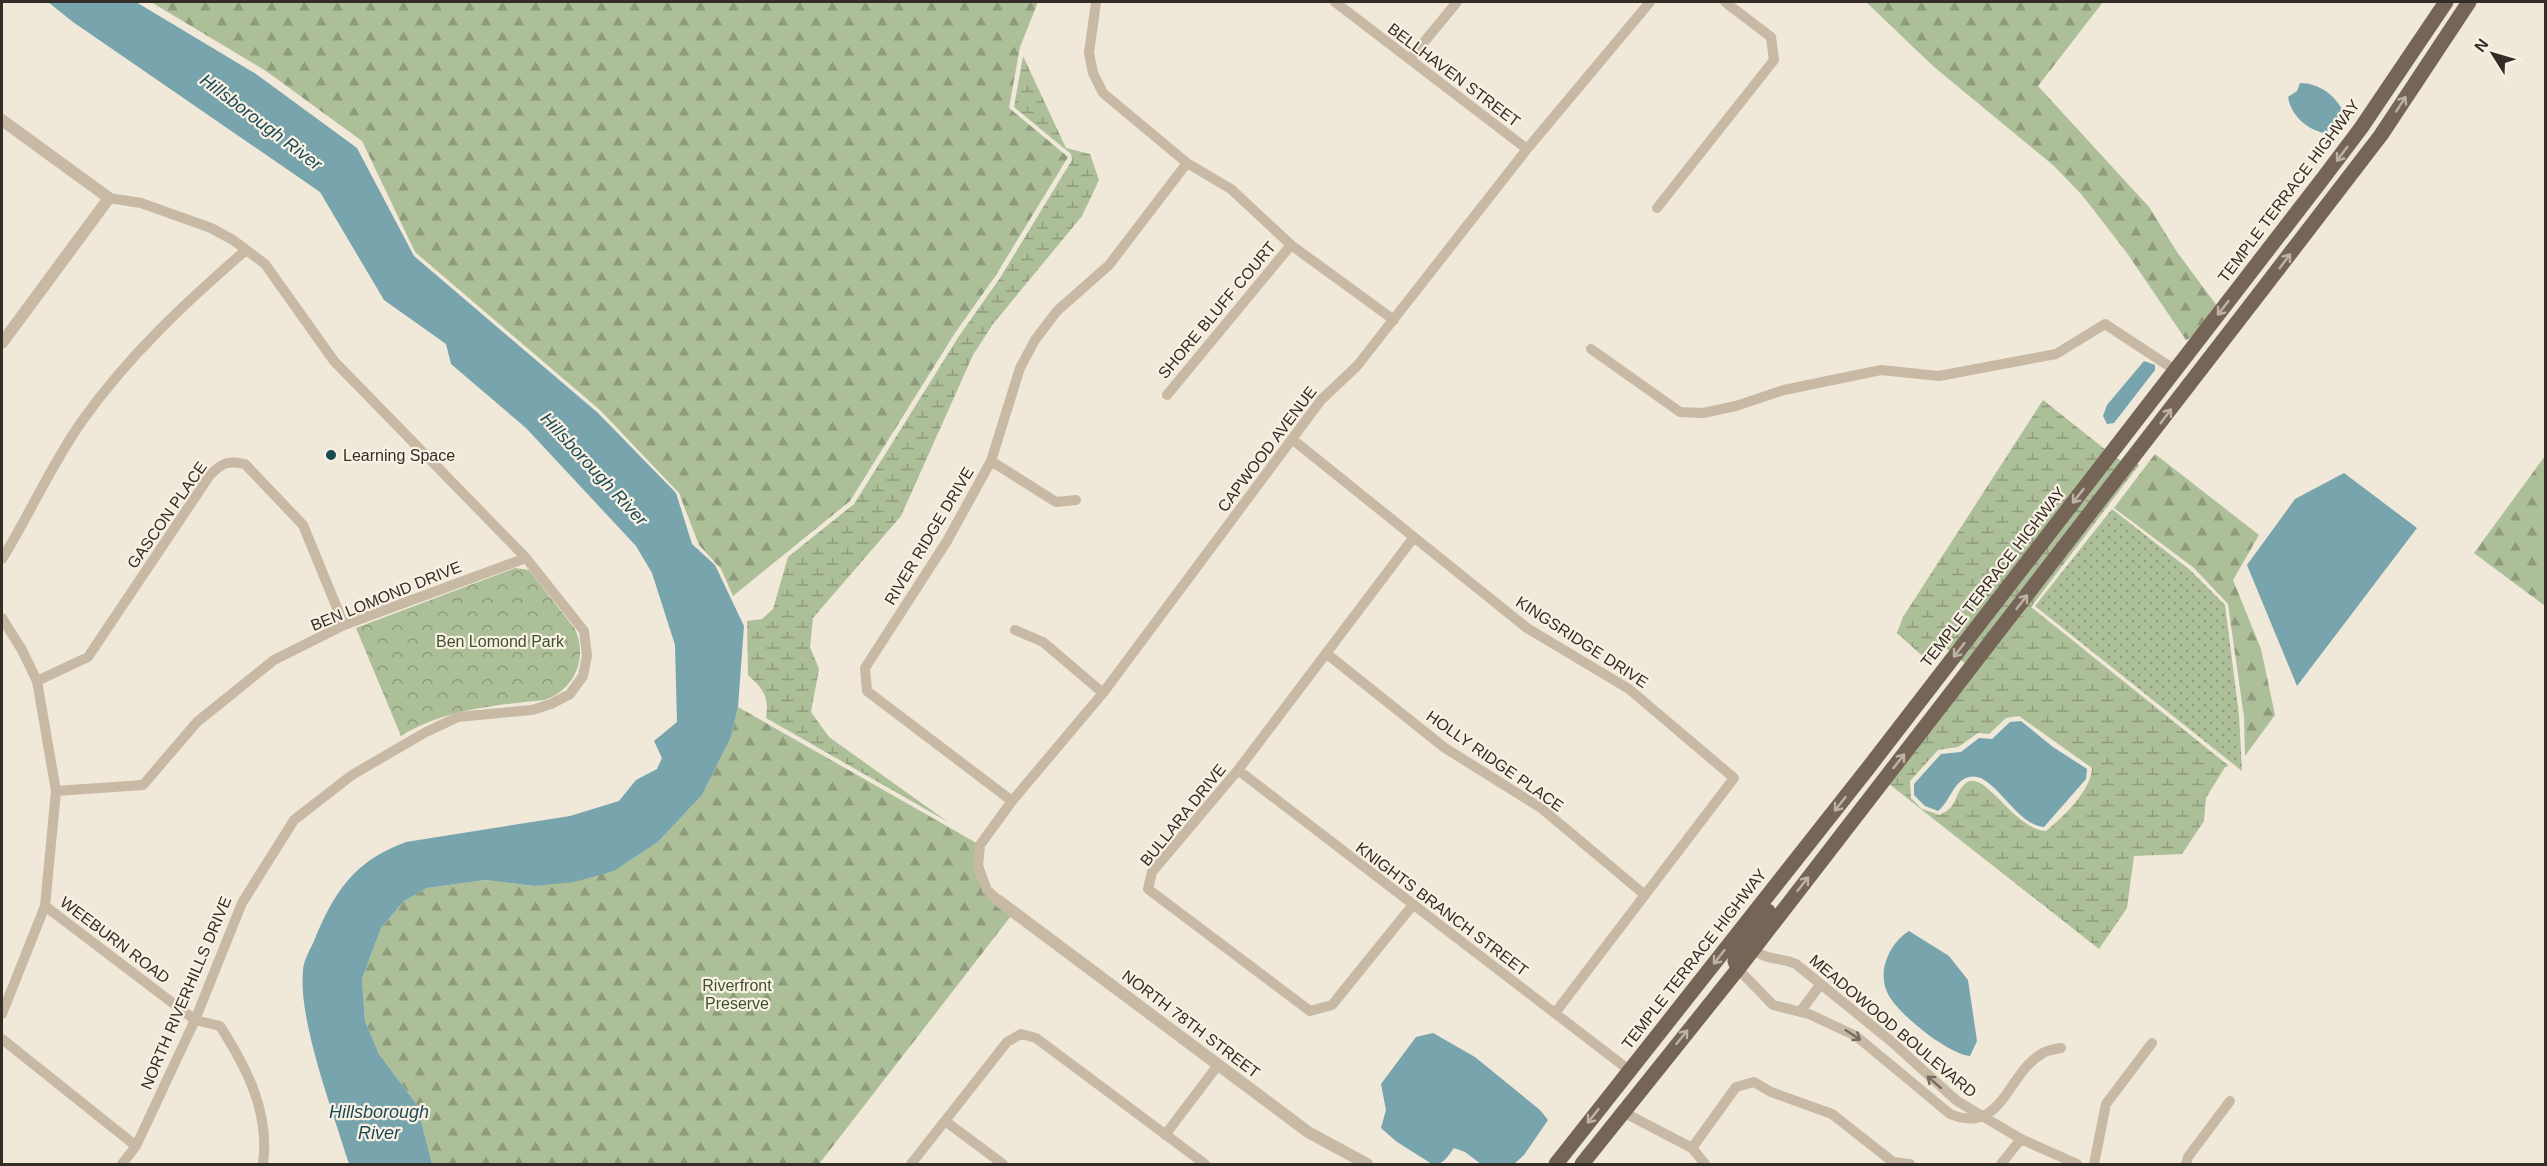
<svg xmlns="http://www.w3.org/2000/svg" width="2547" height="1166" viewBox="0 0 2547 1166" font-family="Arial,sans-serif">
<style>
.grass{fill:url(#grass-dots)}
.forest{fill:url(#forest-firs)}
.wetland{fill:url(#wetland-marsh);fill-rule:evenodd}
.park{fill:url(#park-crowns)}
.water{fill:#77a4ad}
.lines{fill:none;stroke-linecap:round;stroke-linejoin:round}
.minor{stroke:#c8b9a4;stroke-width:10}
.tertiary{stroke:#c8b9a4;stroke-width:12}
.primary{stroke:#756557;stroke-width:15}
.oneway{stroke:#bdb2a5}
.oneway2{stroke:#776b5f}
.poi-dot{fill:#1c4a54;stroke:#f8f1e4;stroke-width:2}
.labels{text-anchor:middle;dominant-baseline:central;stroke-width:4.5;stroke-linejoin:round;paint-order:stroke}
.street-label{font-size:16px;fill:#342c26;stroke:#f8f1e4}
.poi-label{font-size:16px;fill:#342c26;stroke:#f8f1e4;text-anchor:start}
.park-label{font-size:16px;fill:#3e512a;stroke:#f8f1e4}
.water-label{font-size:18px;font-style:italic;fill:#1c4a54;stroke:#f8f1e4}
</style>
<defs>
<pattern id="grass-dots" width="8" height="8" patternUnits="userSpaceOnUse" patternTransform="scale(1.5)"><rect width="8" height="8" fill="#adbf98"/><path d="M2 2h.1M6 6h.1" fill="none" stroke="#8e9b7c" stroke-width="1.8" stroke-linecap="round"/></pattern>
<pattern id="forest-firs" width="22" height="20" patternUnits="userSpaceOnUse" patternTransform="scale(1.5)"><rect width="22" height="20" fill="#adbf98"/><path d="M5 1l3.5 6h-7zM16 11l3.5 6h-7z" fill="#8e9b7c"/></pattern>
<pattern id="wetland-marsh" width="20" height="14" patternUnits="userSpaceOnUse" patternTransform="scale(1.5)"><rect width="20" height="14" fill="#adbf98"/><path d="M1 5h8M5 5V1M11 12h8M15 12V8" fill="none" stroke="#8e9b7c"/></pattern>
<pattern id="park-crowns" width="20" height="18" patternUnits="userSpaceOnUse" patternTransform="scale(1.5)"><rect width="20" height="18" fill="#adbf98"/><path d="M2 6a3 3 0 1 1 6 0M12 15a3 3 0 1 1 6 0" fill="none" stroke="#8e9b7c"/></pattern>
</defs>
<rect width="100%" height="100%" fill="#f0e8d8"/>
<path class="grass" d="M 2112,509 L 2190,570 L 2225,605 L 2239,715 L 2242,771 L 2035,606 Z"/>
<path class="forest" d="M 151,2 L 1038,2 L 1020,47 L 1009,108 L 1068,157 L 996,275 L 955,333 L 850,501 L 733,596 L 721,569 L 699,545 L 679,493 L 600,410 L 415,252 L 362,141 L 266,71 Z
M 1866,2 L 2103,2 L 2038,86 L 2149,207 L 2177,252 L 2217,306 L 2194,336 L 2186,340 L 2127,253 L 2082,195 L 2054,166 L 1933,66 Z
M 2155,454 L 2259,535 L 2233,580 L 2261,649 L 2275,715 L 2245,756 L 2244,717 L 2228,604 L 2194,568 L 2114,508 Z
M 2545,456 L 2545,606 L 2474,553 Z
M 738,707 L 980,845 L 987,890 L 1014,912 L 819,1164 L 432,1164 L 417,1105 L 379,1054 L 365,1021 L 362,979 L 381,928 L 404,901 L 427,888 L 485,880 L 534,886 L 614,871 L 658,842 L 702,795 L 731,737 Z"/>
<path class="wetland" d="M 1023,56 L 1066,148 L 1090,154 L 1099,180 L 1082,216 L 993,324 L 973,355 L 901,516 L 813,618 L 810,647 L 819,669 L 811,712 L 829,737 L 948,822 L 766,718 C 769,696 764,690 748,675 L 747,621 L 762,619 L 773,609 L 788,557 L 854,504 L 959,336 L 1000,278 L 1072,160 L 1071,154 L 1014,107 Z
M 2043,400 L 2106,450 L 1951,652 L 1943,646 L 1929,662 L 1897,633 L 1903,617 Z
M 2115,457 L 2123,462 L 1966,664 L 1959,659 Z
M 2137,464 L 2139,465 L 2031,607 L 2229,766 L 2225,767 L 2206,798 L 2204,821 L 2182,854 L 2134,856 L 2127,908 L 2099,949 L 1889,784 ZM 2019,716 L 2092,768 C 2091,791 2063,817 2046,831 C 2015,829 1989,777 1970,781 C 1958,785 1958,799 1951,807 C 1949,810 1943,813 1940,815 L 1922,809 L 1911,798 L 1910,781 L 1938,750 L 1958,747 L 1978,733 L 1989,734 L 2006,718 Z"/>
<path class="park" d="M 515,568 L 529,570 L 575,629 C 588,658 575,689 545,700 C 496,705 444,709 401,736 L 356,628 Z"/>
<path class="water" d="M 48,2 L 136,2 L 256,74 L 357,148 L 414,256 L 598,413 L 676,493 L 692,544 L 715,565 L 744,626 L 738,707 L 731,737 L 702,795 L 658,842 L 614,871 L 574,882 L 534,886 L 485,880 L 427,888 L 404,901 L 381,928 L 362,979 L 365,1021 L 379,1054 L 417,1105 L 432,1164 L 350,1164 L 348,1161 C 333,1112 298,1020 303,971 C 303,961 310,950 314,941 C 334,892 354,861 406,842 L 570,816 L 619,801 L 636,780 L 657,769 L 662,758 L 654,741 L 677,722 L 675,645 L 652,573 L 636,546 L 526,428 L 451,364 L 446,344 L 384,300 L 320,192 L 73,22 Z
M 2300,83 C 2319,83 2335,95 2343,111 L 2337,125 L 2324,133 C 2306,129 2291,115 2288,97 L 2297,91 Z
M 2144,361 L 2155,365 L 2155,370 L 2114,423 L 2107,424 L 2103,416 L 2107,405 Z
M 2344,473 L 2417,528 L 2297,686 L 2247,565 L 2295,499 Z
M 2021,721 L 2053,747 L 2087,769 L 2086,779 L 2044,827 C 2015,825 1993,770 1969,777 C 1953,781 1950,802 1938,811 L 1925,806 L 1914,795 L 1914,784 L 1941,754 L 1961,752 L 1979,738 L 1992,739 L 2010,722 Z
M 1909,931 L 1949,956 L 1968,980 L 1977,1041 L 1970,1056 C 1948,1054 1896,1013 1887,992 C 1877,969 1891,942 1909,931 Z
M 1433,1033 L 1475,1057 L 1540,1110 L 1548,1120 L 1524,1155 L 1514,1164 L 1481,1164 L 1465,1152 L 1454,1148 C 1447,1157 1444,1165 1432,1164 L 1397,1142 L 1381,1128 L 1386,1110 L 1381,1084 L 1416,1037 Z"/>
<g class="lines">
<path class="minor" d="M 1096,2 L 1089,53 L 1093,73 L 1103,93 L 1187,163 L 1231,189 L 1291,245 L 1394,320
M 1335,2 L 1527,149
M 1410,59 L 1457,2
M 109,198 L 141,203 L 211,228 L 233,240 L 265,264 L 334,361 L 526,558 L 584,631 L 587,656 L 583,676 L 570,694 L 551,704 L 532,710 L 458,717 L 426,732 L 352,775 L 294,820 L 242,903 L 195,1020 L 136,1146 L 122,1164
M 1657,208 L 1774,60 L 1771,37 L 1725,2
M 1591,349 L 1680,412 L 1703,413 L 1736,406 L 1784,390 L 1881,370 L 1939,376 L 2056,354 L 2105,324 L 2175,370
M 1167,395 L 1291,245
M 1292,439 L 1527,628 L 1629,689 L 1734,778 L 1555,1013
M 991,461 L 1056,502 L 1076,500
M 2,559 C 30,514 51,465 82,421 C 129,355 185,303 246,250
M 2,618 L 22,650 L 37,681 L 56,791 L 45,906 L 2,1014
M 1015,630 L 1043,642 L 1103,693
M 1327,654 L 1445,748 L 1541,808 L 1645,895
M 37,681 L 88,657 L 210,475 C 222,463 228,460 245,464 L 303,525 L 344,625
M 1238,770 L 1629,1070
M 56,791 L 143,785 L 197,722 L 274,660 L 344,625 L 526,558
M 1012,801 L 867,691 L 865,668 L 947,541 L 991,461 L 1020,368 L 1035,340 L 1057,311 L 1109,265 L 1187,163
M 999,901 L 987,890 L 978,866 L 980,845 L 1012,801 L 1103,693 L 1321,400 L 1357,366 L 1527,149 L 1650,2
M 45,906 L 195,1020 L 220,1026 C 247,1068 270,1113 263,1164
M 1412,906 L 1332,1005 L 1310,1011 L 1148,889 L 1152,872 L 1238,770 L 1414,537
M 1753,949 C 1767,961 1780,957 1796,964 L 1892,1042 L 1957,1101 L 2021,1139 L 2077,1164
M 1738,969 L 1773,1005 L 1809,1014 L 1856,1036 L 1950,1114 C 2003,1136 2007,1072 2043,1053 C 2048,1050 2056,1049 2061,1048
M 1800,1012 L 1820,985
M 2,1039 L 136,1146
M 1623,1112 L 1692,1148 L 1705,1164
M 945,1121 L 1003,1164
M 1165,1135 L 1218,1065
M 1692,1148 L 1736,1087 L 1754,1082 L 1771,1092 L 1832,1114 L 1893,1162 L 1910,1164
M 911,1164 L 1007,1042 L 1021,1034 L 1036,1038 L 1205,1164
M 2001,1164 L 2021,1139
M 2094,1164 L 2106,1104 L 2152,1043
M 2186,1164 L 2188,1157 L 2230,1101"/>
<path class="tertiary" d="M 2,120 L 109,198 L 2,343
M 999,901 L 1308,1132 L 1367,1164"/>
<path class="primary" d="M 1738,969 L 1735,961 L 1738,950 L 1768,911
M 1556,1164 L 1869,767 L 2321,181 L 2361,128 L 2446,2
M 1582,1164 L 1738,969 L 2262,290 L 2381,135 L 2469,2"/>
</g>
<defs><path id="oneway-shaft" d="M-6 0H5M1.5-3L5.5 0L1.5 3" fill="none" stroke-width="1.6" stroke-linecap="round" stroke-linejoin="round" transform="scale(1.5)"/></defs>
<g class="oneway">
<use href="#oneway-shaft" transform="translate(2401 104) rotate(-57)"/>
<use href="#oneway-shaft" transform="translate(2342 154) rotate(127)"/>
<use href="#oneway-shaft" transform="translate(2285 261) rotate(-53)"/>
<use href="#oneway-shaft" transform="translate(2223 308) rotate(128)"/>
<use href="#oneway-shaft" transform="translate(2166 416) rotate(-53)"/>
<use href="#oneway-shaft" transform="translate(2078 496) rotate(128)"/>
<use href="#oneway-shaft" transform="translate(2022 602) rotate(-52)"/>
<use href="#oneway-shaft" transform="translate(1959 650) rotate(128)"/>
<use href="#oneway-shaft" transform="translate(1899 761) rotate(-52)"/>
<use href="#oneway-shaft" transform="translate(1840 804) rotate(128)"/>
<use href="#oneway-shaft" transform="translate(1803 884) rotate(-52)"/>
<use href="#oneway-shaft" transform="translate(1719 957) rotate(128)"/>
<use href="#oneway-shaft" transform="translate(1682 1037) rotate(-51)"/>
<use href="#oneway-shaft" transform="translate(1593 1116) rotate(128)"/>
</g>
<g class="oneway2">
<use href="#oneway-shaft" transform="translate(1853 1035) rotate(33)"/>
<use href="#oneway-shaft" transform="translate(1934 1082) rotate(-139)"/>
</g>
<circle class="poi-dot" cx="331" cy="455" r="6"/>
<g class="labels">
<g class="street-label">
<text transform="translate(1454 75) rotate(37)">BELLHAVEN STREET</text>
<text transform="translate(2289 191) rotate(-53)">TEMPLE TERRACE HIGHWAY</text>
<text transform="translate(1217 310) rotate(-50)">SHORE BLUFF COURT</text>
<text transform="translate(1267 449) rotate(-53)">CAPWOOD AVENUE</text>
<text transform="translate(167 515) rotate(-55)">GASCON PLACE</text>
<text transform="translate(929 536) rotate(-59)">RIVER RIDGE DRIVE</text>
<text transform="translate(1993 577) rotate(-52)">TEMPLE TERRACE HIGHWAY</text>
<text transform="translate(386 596) rotate(-22)">BEN LOMOND DRIVE</text>
<text transform="translate(1582 642) rotate(33)">KINGSRIDGE DRIVE</text>
<text transform="translate(1495 761) rotate(35)">HOLLY RIDGE PLACE</text>
<text transform="translate(1183 815) rotate(-51)">BULLARA DRIVE</text>
<text transform="translate(1442 909) rotate(37)">KNIGHTS BRANCH STREET</text>
<text transform="translate(115 940) rotate(37)">WEEBURN ROAD</text>
<text transform="translate(1694 959) rotate(-52)">TEMPLE TERRACE HIGHWAY</text>
<text transform="translate(186 993) rotate(-67)">NORTH RIVERHILLS DRIVE</text>
<text transform="translate(1191 1024) rotate(37)">NORTH 78TH STREET</text>
<text transform="translate(1893 1026) rotate(40)">MEADOWOOD BOULEVARD</text>
</g>
<g class="poi-label">
<text x="343" y="455">Learning Space</text>
</g>
<g class="park-label">
<text x="500" y="641">Ben Lomond Park</text>
<text x="737" y="985">Riverfront<tspan x="737" dy="18">Preserve</tspan></text>
</g>
<g class="water-label">
<text transform="translate(261 122) rotate(37)">Hillsborough River</text>
<text transform="translate(594 469) rotate(47)">Hillsborough River</text>
<text x="379" y="1112">Hillsborough<tspan x="379" dy="21">River</tspan></text>
</g>
</g>
<rect width="2547" height="1166" fill="none" stroke="#342c26" stroke-width="6"/>
<g transform="translate(2493 54) rotate(307)" stroke="#f8f1e4" stroke-width="4.5" paint-order="stroke">
<path d="M0-4.5L10 22L0 15L-10 22Z" fill="#342c26"/>
<text y="-9" font-size="16" font-weight="bold" text-anchor="middle" fill="#342c26">N</text>
</g>
</svg>
